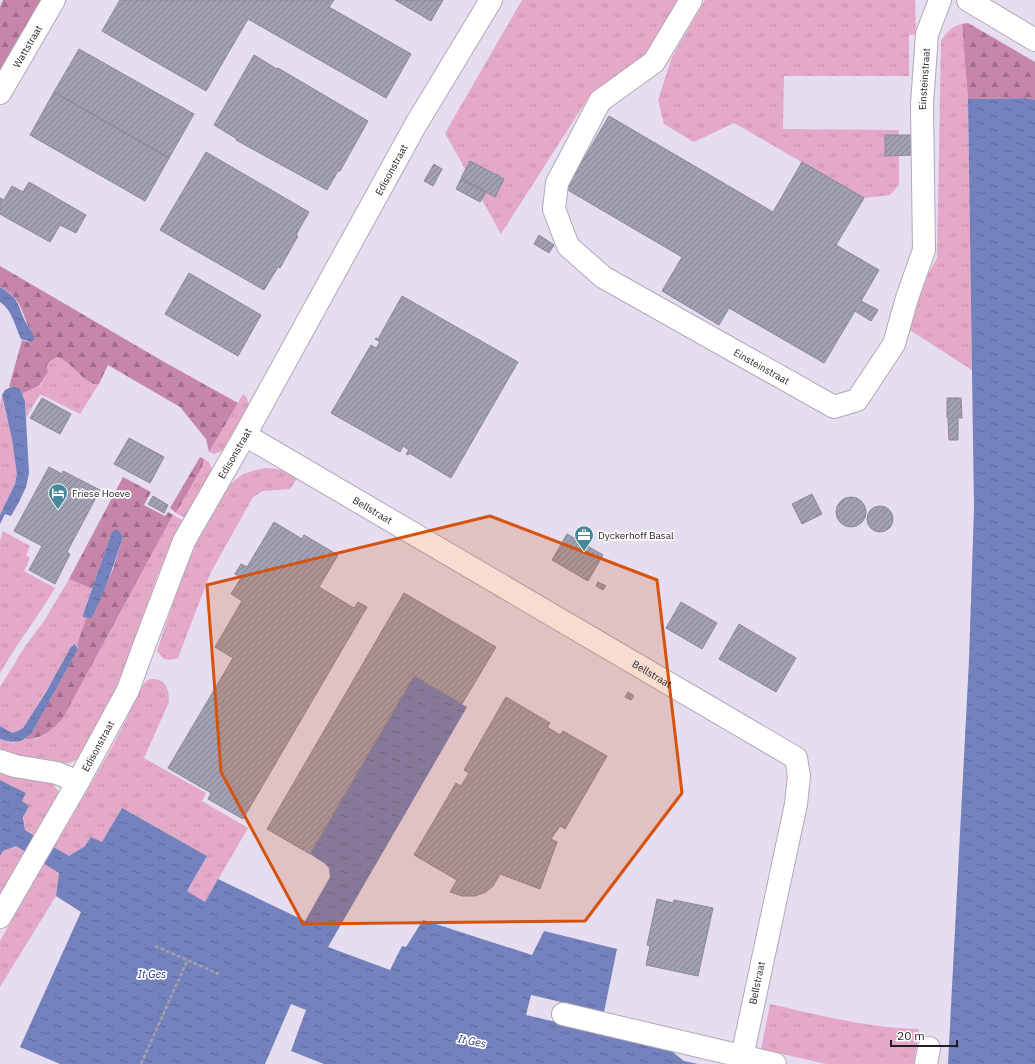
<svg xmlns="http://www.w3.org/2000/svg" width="1035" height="1064" viewBox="0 0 1035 1064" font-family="'IBM Plex Sans',sans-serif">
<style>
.grass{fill:url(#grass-tufts)}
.forest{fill:url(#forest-firs)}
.water{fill:url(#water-ripples)}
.building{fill:url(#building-hatch);stroke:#898799}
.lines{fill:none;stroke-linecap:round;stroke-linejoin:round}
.minor-casing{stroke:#b1a8b9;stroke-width:24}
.path{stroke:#a59eac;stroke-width:2.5;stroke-dasharray:4 2;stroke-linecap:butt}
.minor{stroke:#fff;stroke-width:22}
.marked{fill:#d4530e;fill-opacity:0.2;stroke:#d4530e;stroke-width:3;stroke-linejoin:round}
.labels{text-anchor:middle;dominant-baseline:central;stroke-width:3.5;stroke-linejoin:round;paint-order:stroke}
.street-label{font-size:10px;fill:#201d23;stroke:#fff}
.poi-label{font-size:10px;fill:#201d23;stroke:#fff;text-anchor:start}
.water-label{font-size:11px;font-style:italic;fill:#2b347c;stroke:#fff}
</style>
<defs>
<pattern id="grass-tufts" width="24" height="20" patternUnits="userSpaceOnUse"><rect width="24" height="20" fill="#e4a9c8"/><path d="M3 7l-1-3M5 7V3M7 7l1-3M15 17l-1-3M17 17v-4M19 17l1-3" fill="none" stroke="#c391ac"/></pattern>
<pattern id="forest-firs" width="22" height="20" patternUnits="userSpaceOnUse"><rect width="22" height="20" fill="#c686a9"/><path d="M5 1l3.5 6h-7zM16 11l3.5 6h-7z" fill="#a06d89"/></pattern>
<pattern id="water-ripples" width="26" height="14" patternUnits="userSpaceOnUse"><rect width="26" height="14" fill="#7381bc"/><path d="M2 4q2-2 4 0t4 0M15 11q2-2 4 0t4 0" fill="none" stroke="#5e6998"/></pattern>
<pattern id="building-hatch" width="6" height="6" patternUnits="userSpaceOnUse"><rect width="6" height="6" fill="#a2a0b3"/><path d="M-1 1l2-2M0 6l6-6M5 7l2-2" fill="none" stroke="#848291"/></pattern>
</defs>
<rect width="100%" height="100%" fill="#e7ddf0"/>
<path class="grass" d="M 522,0 L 681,0 L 643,60 L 592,92 L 501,234 L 445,133 Z
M 705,0 L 915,0 L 916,34 L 909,35 L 909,76 L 784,76 L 783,129 L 899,130 L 899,185 L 890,195 L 864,198 L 734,123 L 694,142 L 664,124 L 658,100 L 672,57 Z
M 962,24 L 968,99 L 972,370 L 900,324 L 937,258 L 941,41 C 947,32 951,26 962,24 Z
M 57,357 C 72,361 84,387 99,384 L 80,414 L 40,394 L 26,418 L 25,401 L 22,394 L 40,386 L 48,372 L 47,366 L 49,362 Z
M 243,394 L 247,398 L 249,405 L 222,451 L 214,454 L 209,452 Z
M 2,395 C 5,419 23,460 15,484 C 12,495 5,505 0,515 L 0,405 Z
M 204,459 L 209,462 L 212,469 L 185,518 L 176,513 L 202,467 Z
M 266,468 C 277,468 285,471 295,475 L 296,480 L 290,489 L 263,491 L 253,497 L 210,574 L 178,658 L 170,660 L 164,659 L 157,651 L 182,576 L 196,544 L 229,485 L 243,474 L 256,470 Z
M 173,515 L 184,521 L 158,574 L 126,667 L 101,718 L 78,758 C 65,773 16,756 0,750 L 0,739 L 13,743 L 25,739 L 35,739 L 45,735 L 63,718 Z
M 3,531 L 30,546 L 26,555 L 30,558 L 24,571 L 55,588 C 38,617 17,643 0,673 L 0,541 Z
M 69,579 L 92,589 L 83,615 L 83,617 L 86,618 L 77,645 L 75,644 L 23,728 L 18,731 L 12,733 L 0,726 L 0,687 L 26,645 L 44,621 Z
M 150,679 C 166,679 169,687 169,702 L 144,758 L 206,793 L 202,801 L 248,828 L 205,902 L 187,891 L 207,856 L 122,808 L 102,843 L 85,846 L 69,856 L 54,847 C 79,804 105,762 127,718 C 132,707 139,684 150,679 Z
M 0,770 L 51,782 L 59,792 L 35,835 L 25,830 L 22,801 L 26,793 L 0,780 Z
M 16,846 L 25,852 L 0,895 L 0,856 L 3,851 Z
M 44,863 L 59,873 L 56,896 L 0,987 L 0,941 Z
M 770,1004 C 819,1015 868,1028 919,1029 L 914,1064 L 826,1064 L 761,1049 Z"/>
<path class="forest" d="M 3,0 L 42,0 L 0,76 L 0,7 Z
M 968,23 L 1035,62 L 1035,100 L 1026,98 L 968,99 L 962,24 Z
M 0,266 L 166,363 L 238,403 L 209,452 L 206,439 L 180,407 L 108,365 L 99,384 C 85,387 72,361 57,357 L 49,362 L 47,366 L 48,372 L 39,386 L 22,394 L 20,389 L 13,386 L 9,387 L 22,340 L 28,342 L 32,334 C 25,322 23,306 13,296 C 10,292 5,290 0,287 Z
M 200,457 L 204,459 L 202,467 L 176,513 L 170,508 Z
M 123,477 L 151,492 L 144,505 L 165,516 L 168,512 L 173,515 L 63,718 C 50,731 44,739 25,739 L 33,731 L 78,649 L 77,645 L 86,618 L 91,619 L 113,569 L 123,537 L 110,537 L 92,589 L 69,579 Z"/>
<path class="water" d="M 1026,98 L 1035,100 L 1035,1064 L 948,1064 L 969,660 L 974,508 L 968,99 Z
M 0,287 C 19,298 17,303 25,321 C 28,327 32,332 35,338 L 31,342 L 21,339 C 15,326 12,310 0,302 Z
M 13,386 L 20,389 L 25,401 L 29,473 L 26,487 L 19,502 L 11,516 L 5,514 L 0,524 L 0,515 L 15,484 L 17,474 L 12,439 L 2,395 L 5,390 Z
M 117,529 L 123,537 L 122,540 C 113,567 104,594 91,619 L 83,617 L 83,615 L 110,537 L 113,531 Z
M 75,644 L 78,649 L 33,731 C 23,743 15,744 0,739 L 0,726 L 12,733 L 18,731 L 23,728 L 46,692 L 71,647 Z
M 414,676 L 467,707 L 328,947 L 390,970 L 402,946 L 406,947 L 423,920 L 532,955 L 544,931 L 617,949 L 604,1012 L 531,995 L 526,1015 L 586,1029 L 670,1050 L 684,1061 L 698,1064 L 324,1064 L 291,1051 L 306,1010 L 291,1004 L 265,1064 L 60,1064 L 20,1047 L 81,912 L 56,896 L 59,873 L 16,846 L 3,851 L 0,856 L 0,780 L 26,793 L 22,801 L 29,806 L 23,817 L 25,830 L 69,856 L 85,846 L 91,837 L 102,842 L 122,808 L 207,856 L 187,891 L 205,902 L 218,879 L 305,921 L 330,877 L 329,868 L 324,863 L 310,854 Z"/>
<path class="building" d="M 120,0 L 334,0 L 329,7 L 411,54 L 386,98 L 248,19 L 206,91 L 102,31 Z
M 395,0 L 443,0 L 431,21 Z
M 79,49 L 194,114 L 169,158 L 54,92 Z
M 254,55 L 277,69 L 278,68 L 368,121 L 340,171 L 338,171 L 327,190 L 236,140 L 237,139 L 214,125 Z
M 54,92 L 169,158 L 145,201 L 30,135 Z
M 609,116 L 773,212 L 802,162 L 864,198 L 836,245 L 879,270 L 861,301 L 878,310 L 871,321 L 855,311 L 824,363 L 729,308 L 719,325 L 662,291 L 682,257 L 566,189 Z
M 885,135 L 912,135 L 912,155 L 885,156 Z
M 206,152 L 309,212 L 296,235 L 298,236 L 280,268 L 278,267 L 264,290 L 160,230 Z
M 470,161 L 504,179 L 495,197 L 461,178 Z
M 434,164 L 442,169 L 433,186 L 424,181 Z
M 461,179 L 486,192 L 480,202 L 456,189 Z
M 29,182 L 86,215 L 76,233 L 60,225 L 50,242 L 0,214 L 0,198 L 4,200 L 12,186 L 23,192 Z
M 539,235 L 554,245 L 549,253 L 534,244 Z
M 189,273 L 261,315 L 238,356 L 165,314 Z
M 402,296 L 518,362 L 451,478 L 409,453 L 408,455 L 406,454 L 409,450 L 403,446 L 400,452 L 331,413 L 371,345 L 376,348 L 380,342 L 375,339 L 376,338 L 378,339 Z
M 42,398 L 71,414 L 60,434 L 30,418 Z
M 947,398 L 961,398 L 962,418 L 947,418 Z
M 948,419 L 958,419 L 958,440 L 949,440 Z
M 129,438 L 164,457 L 150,483 L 114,464 Z
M 49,467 L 62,474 L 63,471 L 100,490 L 67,552 L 70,554 L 55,584 L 29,570 L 42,546 L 14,531 Z
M 812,494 L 822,514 L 802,524 L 792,504 Z
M 153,496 L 168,505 L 164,513 L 148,504 Z
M836 512a15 15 0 1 1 30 0a15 15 0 1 1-30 0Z
M867 519a13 13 0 1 1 26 0a13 13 0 1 1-26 0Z
M 274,522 L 302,539 L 304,535 L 338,555 L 319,587 L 354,608 L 358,602 L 367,607 L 243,819 L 208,799 L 211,793 L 168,768 L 233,658 L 215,647 L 242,601 L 231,594 L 241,578 L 235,574 L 241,564 L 247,567 Z
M 567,534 L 603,555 L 588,581 L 552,560 Z
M 598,582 L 606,586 L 603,590 L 596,586 Z
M 404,593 L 496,647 L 462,704 L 414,676 L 310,854 L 267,829 Z
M 681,602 L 717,623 L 702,649 L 666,628 Z
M 739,624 L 796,658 L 776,692 L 719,659 Z
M 628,692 L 634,696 L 631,700 L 625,697 Z
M 506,697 L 550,723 L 547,727 L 560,735 L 563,731 L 607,756 L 565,829 L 560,826 L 551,839 L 557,842 L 540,889 L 500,874 L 493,886 L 486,892 L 475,896 L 462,896 L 450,892 L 457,880 L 414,855 L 456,783 L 461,786 L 469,773 L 464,770 Z
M 657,899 L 673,903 L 674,900 L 713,908 L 698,976 L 646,965 L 650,946 L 647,945 Z"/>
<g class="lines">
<g class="minor-casing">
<g id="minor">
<path id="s1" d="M 691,0 L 654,62 L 600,101 L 557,183 L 554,209 L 568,246 L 603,277 L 834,407 L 857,400 L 894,344 L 907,298 L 924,250 L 922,104 L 927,34 L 940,0"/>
<path d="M 968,0 L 1035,40"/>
<path id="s2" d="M 0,93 L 54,0"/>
<path id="s3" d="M 245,435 L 796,758 L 799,776 L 796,804 L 742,1057"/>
<path d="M 0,761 L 15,766 L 57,773 L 78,782"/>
<path id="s4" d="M 0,917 L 78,782 L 128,690 L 144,646 L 184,541 L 245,435 L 415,126 L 491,0"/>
<path d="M 563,1014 L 775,1064"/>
<path d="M 926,1064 L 929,1048"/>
</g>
</g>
<path class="path" d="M 155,946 L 219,974
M 141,1064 L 187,961"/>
<use href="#minor" class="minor"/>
</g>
<path class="marked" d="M 490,516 L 657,580 L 682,793 L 585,921 L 303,924 L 221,772 L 207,585 Z"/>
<defs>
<g id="hotel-pin" transform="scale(1)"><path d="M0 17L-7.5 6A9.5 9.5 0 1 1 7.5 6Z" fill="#47889b" stroke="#fff"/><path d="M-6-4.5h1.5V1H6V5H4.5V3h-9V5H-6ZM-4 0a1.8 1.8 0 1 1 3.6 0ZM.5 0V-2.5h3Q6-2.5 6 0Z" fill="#fff"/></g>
<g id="office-pin" transform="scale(1)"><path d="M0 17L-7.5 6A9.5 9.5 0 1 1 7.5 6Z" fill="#47889b" stroke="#fff"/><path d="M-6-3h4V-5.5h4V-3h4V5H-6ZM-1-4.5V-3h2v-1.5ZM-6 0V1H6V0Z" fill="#fff"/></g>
</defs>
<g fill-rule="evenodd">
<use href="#hotel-pin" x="58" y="493"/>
<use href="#office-pin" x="584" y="535"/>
</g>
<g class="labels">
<g class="street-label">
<text stroke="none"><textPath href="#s2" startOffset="54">Wattstraat</textPath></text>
<text stroke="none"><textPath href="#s1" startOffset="970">Einsteinstraat</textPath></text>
<text stroke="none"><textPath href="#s4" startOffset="845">Edisonstraat</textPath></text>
<text stroke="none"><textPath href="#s1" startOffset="526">Einsteinstraat</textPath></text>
<text stroke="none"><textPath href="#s4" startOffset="521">Edisonstraat</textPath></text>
<text stroke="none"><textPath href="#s3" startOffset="148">Bellstraat</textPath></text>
<text stroke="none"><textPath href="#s3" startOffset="472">Bellstraat</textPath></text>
<text stroke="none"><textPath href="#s4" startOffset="197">Edisonstraat</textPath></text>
<text transform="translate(757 983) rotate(-78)">Bellstraat</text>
</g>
<g class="poi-label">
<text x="72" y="493">Friese Hoeve</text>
<text x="598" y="535">Dyckerhoff Basal</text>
</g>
<g class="water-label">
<text x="152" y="974">It Ges</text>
<text transform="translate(472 1041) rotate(12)">It Ges</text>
</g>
</g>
<path d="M891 1040v6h66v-6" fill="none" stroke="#201d23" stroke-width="2"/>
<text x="897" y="1040" font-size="12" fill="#201d23" stroke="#ffffff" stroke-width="3" paint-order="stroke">20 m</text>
</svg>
